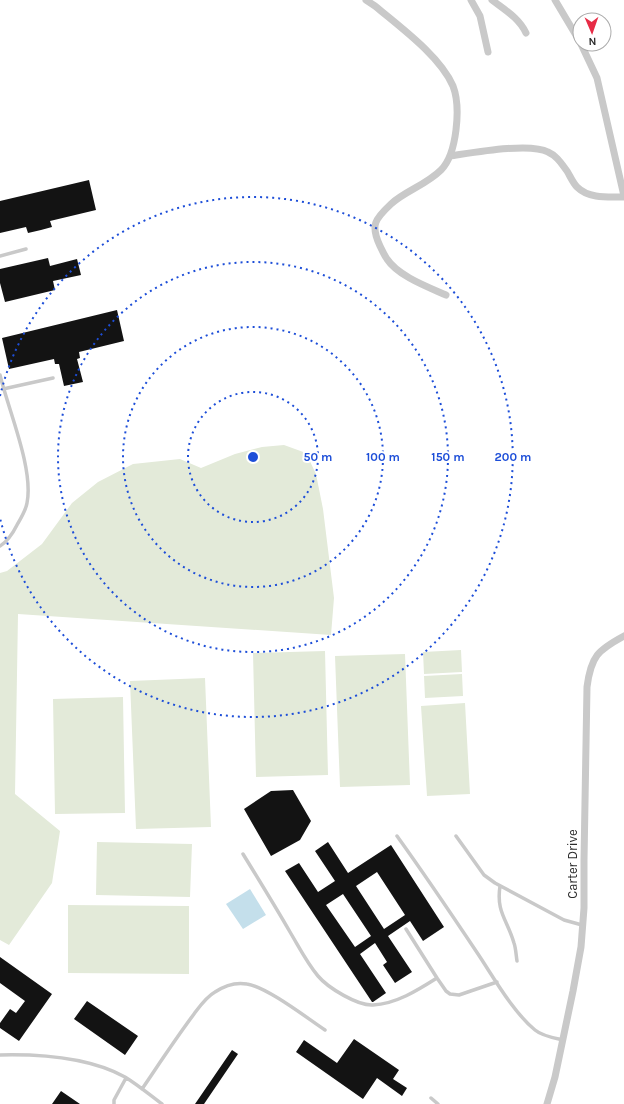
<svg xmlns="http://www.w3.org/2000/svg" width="624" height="1104" viewBox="0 0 624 1104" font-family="Karla,sans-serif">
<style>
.green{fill:#e3ead9}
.water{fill:#c4dfeb}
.building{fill:#131313;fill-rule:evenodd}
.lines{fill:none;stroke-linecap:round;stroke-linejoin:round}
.lane{stroke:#c9c9c9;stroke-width:3.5}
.street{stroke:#c9c9c9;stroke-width:7}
.ring{fill:none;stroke:#1d4ed8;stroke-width:2;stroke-dasharray:2 4}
.labels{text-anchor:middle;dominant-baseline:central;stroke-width:4;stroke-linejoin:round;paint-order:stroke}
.street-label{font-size:13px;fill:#2c2c2c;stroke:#fff}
.centre{fill:#1d4ed8;stroke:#fff;stroke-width:2}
.ring-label{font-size:12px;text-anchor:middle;font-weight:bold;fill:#1d4ed8;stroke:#fff;stroke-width:4;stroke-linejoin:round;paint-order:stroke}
</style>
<rect width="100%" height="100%" fill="#fff"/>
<path class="green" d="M 284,445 L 306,453 L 316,474 L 323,509 L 334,598 L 331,635 L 18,614 L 15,794 L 60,831 L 52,883 L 9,945 L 0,940 L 0,573 L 7,571 L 42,544 L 72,503 L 98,482 L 133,464 L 180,459 L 201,468 L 235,454 L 262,447 Z
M 461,650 L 462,672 L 424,674 L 423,652 Z
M 325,651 L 328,775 L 256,777 L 253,653 Z
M 405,654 L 410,785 L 340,787 L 335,656 Z
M 462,674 L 463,696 L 425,698 L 424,676 Z
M 205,678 L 211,827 L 136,829 L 130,681 Z
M 123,697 L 125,813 L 55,814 L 53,699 Z
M 465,703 L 470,794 L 427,796 L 421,706 Z
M 97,842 L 192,844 L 190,897 L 96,895 Z
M 68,905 L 189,906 L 189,974 L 68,973 Z"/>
<path class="water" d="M 250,889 L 266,915 L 243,929 L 226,904 Z"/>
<path class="building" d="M 89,180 L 96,210 L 50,221 L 52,227 L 41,230 L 28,233 L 26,227 L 0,233 L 0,201 Z
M 48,258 L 50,266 L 77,259 L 81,275 L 53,281 L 55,290 L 5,302 L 0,283 L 0,269 Z
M 117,310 L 124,341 L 79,352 L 80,358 L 77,359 L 83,382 L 64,386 L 59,364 L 55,364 L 54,359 L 9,369 L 2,338 Z
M 293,790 L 311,821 L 300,840 L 271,856 L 244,809 L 271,791 Z
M 328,842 L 348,873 L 391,845 L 444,927 L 423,941 L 410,921 L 388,936 L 412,972 L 395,983 L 383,965 L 387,962 L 375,943 L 360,954 L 386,993 L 373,1002 L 372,1002 L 285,871 L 299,863 L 318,892 L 335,881 L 315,851 ZM 377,872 L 405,915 L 384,929 L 356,886 ZM 343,894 L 371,936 L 355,947 L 326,905 Z
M 0,957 L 52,994 L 19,1041 L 0,1028 L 0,1023 L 10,1009 L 16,1013 L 25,1001 L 0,983 Z
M 87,1001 L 138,1036 L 125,1055 L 74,1019 Z
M 354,1039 L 399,1070 L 393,1079 L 407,1088 L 402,1096 L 377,1078 L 363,1099 L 296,1052 L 304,1040 L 337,1063 Z
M 232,1050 L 238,1054 L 204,1104 L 195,1104 Z
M 61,1091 L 80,1104 L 52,1104 Z"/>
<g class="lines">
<path class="lane" d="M 0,256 L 26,249
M 0,375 C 8,409 34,469 27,503 C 26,510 21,518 17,525 C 13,533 8,541 0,546
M 3,389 L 53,378
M 397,836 C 425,875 452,915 478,954 C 494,978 513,1012 535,1030 C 542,1036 554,1038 563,1040
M 456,836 L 484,875 L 495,883 L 564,920 L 582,925
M 243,854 C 259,880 275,906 290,932 C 299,947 307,963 318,976 C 328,988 358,1006 373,1005 C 396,1004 418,990 437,978
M 500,886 C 496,912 507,919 514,943 C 516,949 516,955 517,961
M 406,929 L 437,978 L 446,991 L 450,994 L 459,995 L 497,982
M 0,1055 C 41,1054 88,1057 125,1077 C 138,1085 150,1095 162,1104
M 142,1089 C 159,1064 176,1038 194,1014 C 200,1006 206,997 215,992 C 224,986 236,982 247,984 C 267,987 307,1018 325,1030
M 431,1098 L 438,1104
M 114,1104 L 114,1100 L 126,1078"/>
<path class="street" d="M 366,0 L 375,6 C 400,27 440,56 453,86 C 461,107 457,154 441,170 C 426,185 405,191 391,204 C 375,219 370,225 380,246 C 382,250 384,255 387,259 C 398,276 428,287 446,295
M 471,0 L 480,16 L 488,52
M 492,0 C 505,10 519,18 526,33
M 555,0 L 580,42
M 581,44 L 597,78 L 624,196
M 450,156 C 471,153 530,142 548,152 C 557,156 561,163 567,171 C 570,176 573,183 577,187 C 589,199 608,197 624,197
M 547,1104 L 555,1077 L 573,991 L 581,947 L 584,908 L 584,860 L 587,687 C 591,656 598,650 624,636"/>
</g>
<g class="ring">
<circle cx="253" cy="457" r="65"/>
<circle cx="253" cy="457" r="130"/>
<circle cx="253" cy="457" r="195"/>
<path d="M0 396A260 260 0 1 1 0 518"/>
</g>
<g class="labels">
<g class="street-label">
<text transform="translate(572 864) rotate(-90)">Carter Drive</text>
</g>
</g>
<circle cx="253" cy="457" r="6" class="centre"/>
<g class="ring-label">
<text x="318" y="461">50 m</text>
<text x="383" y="461">100 m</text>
<text x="448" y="461">150 m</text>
<text x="513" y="461">200 m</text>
</g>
<g transform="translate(592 32) rotate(178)"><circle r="19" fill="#ffffff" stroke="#ababab"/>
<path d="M0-3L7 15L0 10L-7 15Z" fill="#e72b46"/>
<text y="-6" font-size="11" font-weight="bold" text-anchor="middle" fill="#2c2c2c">N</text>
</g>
</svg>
